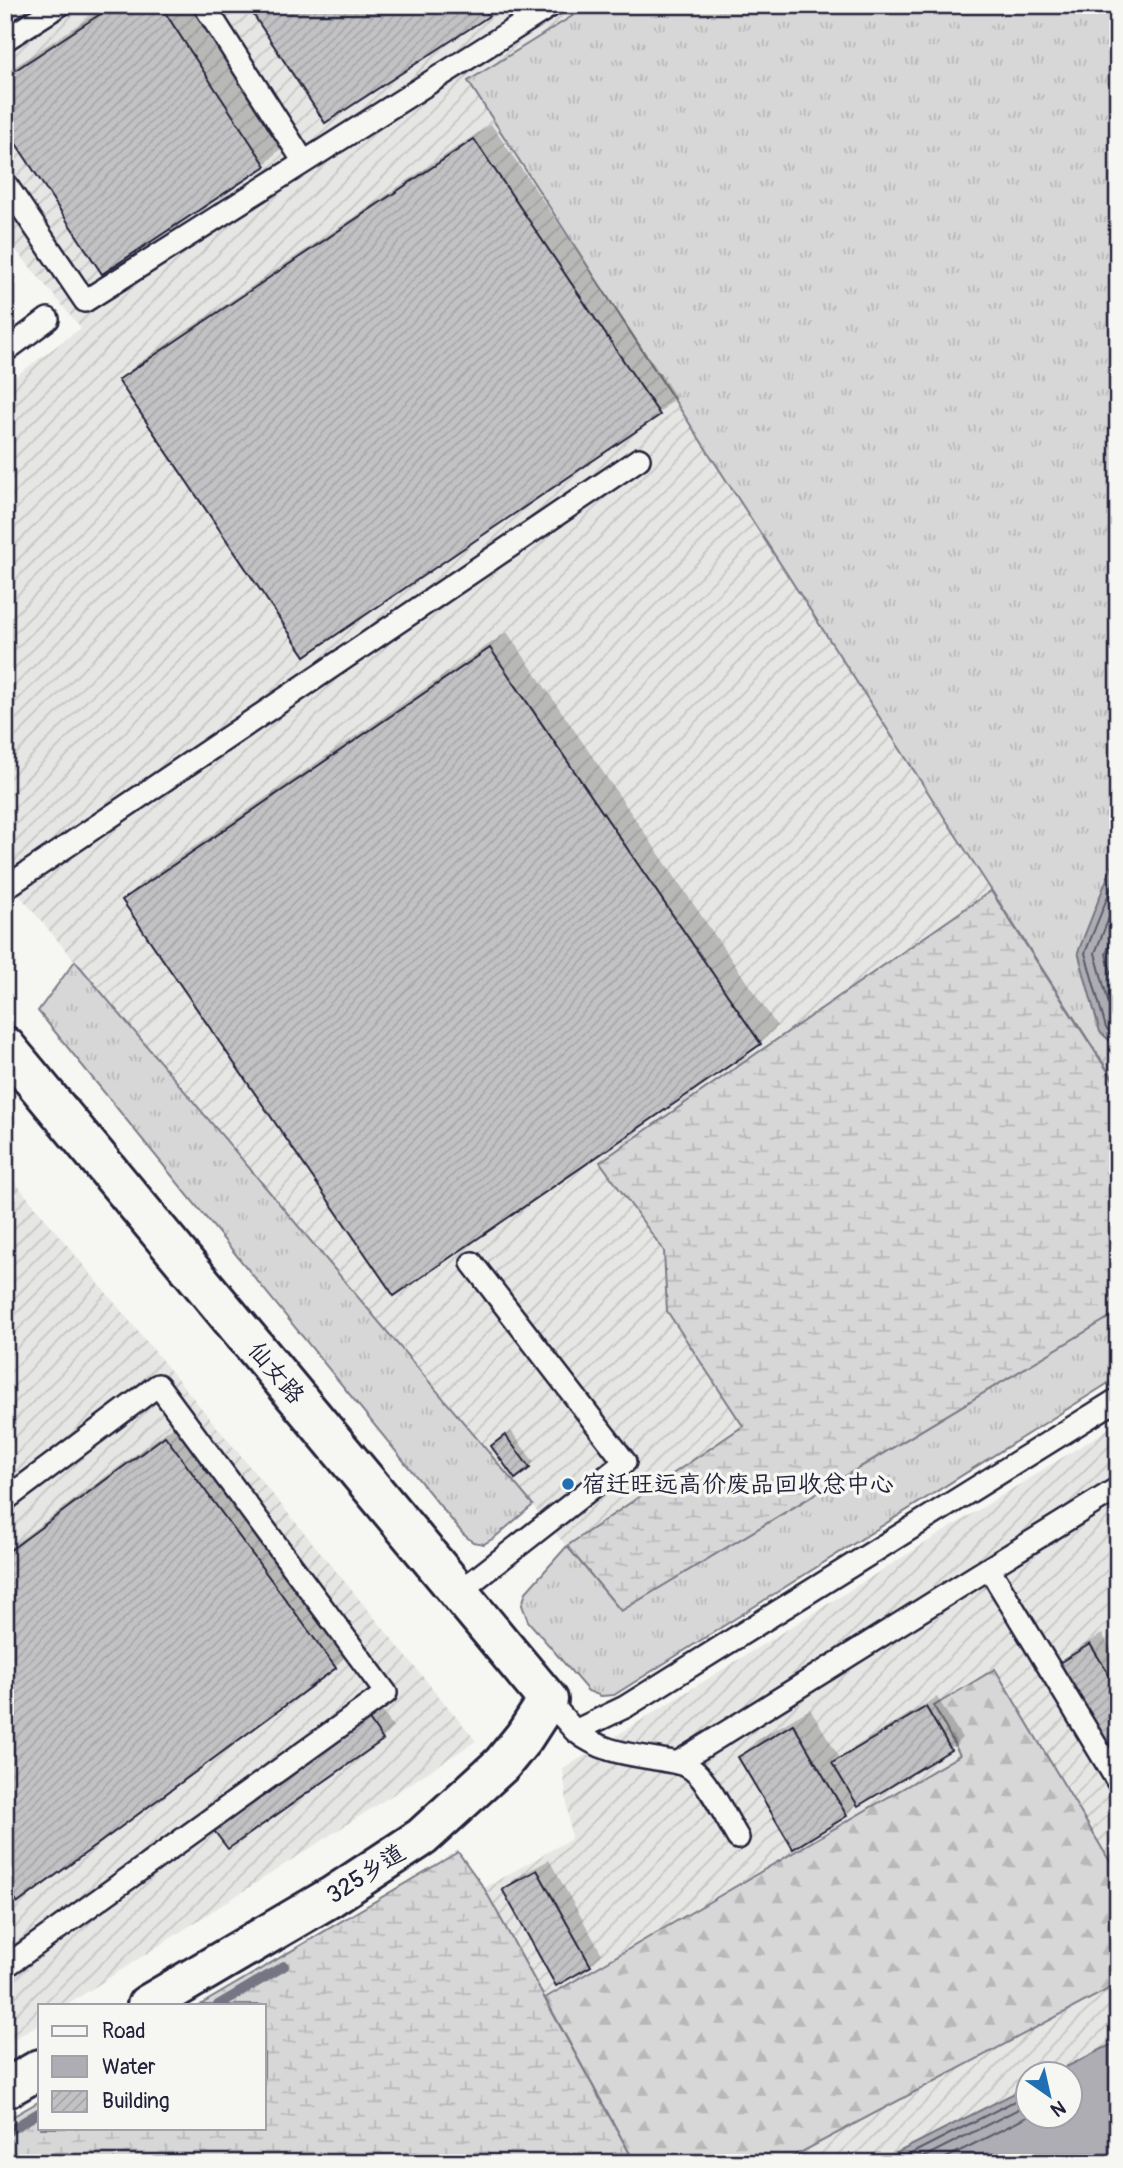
<svg xmlns="http://www.w3.org/2000/svg" width="1123" height="2168" viewBox="0 0 1123 2168" font-family="Pangolin,'LXGW WenKai TC',sans-serif">
<style>
.industrial{fill:url(#industrial-furrows)}
.grass{fill:url(#grass-tufts);stroke:#7c7c89;stroke-width:2}
.forest{fill:url(#forest-firs);stroke:#7c7c89;stroke-width:2}
.wetland{fill:url(#wetland-marsh);stroke:#7c7c89;stroke-width:2}
.water{fill:#adadb3;stroke:#757583;stroke-width:2}
.shadow{fill:#0003}
.lines{fill:none;stroke-linecap:round;stroke-linejoin:round}
.shore{stroke:#5a5a6b;stroke-width:2}
.stream{stroke:#757583;stroke-width:10}
.building{fill:url(#building-hatch);stroke:#22223b;stroke-width:2}
.service-casing{stroke:#22223b;stroke-width:26}
.tertiary-casing{stroke:#22223b;stroke-width:44}
.service{stroke:#f6f6f2;stroke-width:21}
.tertiary{stroke:#f6f6f2;stroke-width:38}
.poi-dot{fill:#1f6fb2;stroke:#f6f6f2;stroke-width:2.5}
.labels{text-anchor:middle;dominant-baseline:central;stroke-width:7;stroke-linejoin:round;paint-order:stroke}
.street-label{font-size:24px;fill:#22223b;stroke:#f6f6f2}
.poi-label{font-size:24px;fill:#22223b;stroke:#f6f6f2;text-anchor:start}
</style>
<defs>
<pattern id="industrial-furrows" width="10" height="10" patternUnits="userSpaceOnUse" patternTransform="scale(1.75)"><rect width="10" height="10" fill="#e6e6e4"/><path d="M-1 1l2-2M0 10L10 0M9 11l2-2" fill="none" stroke="#c5c5c4"/></pattern>
<pattern id="grass-tufts" width="24" height="20" patternUnits="userSpaceOnUse" patternTransform="scale(1.75)"><rect width="24" height="20" fill="#d7d7d7"/><path d="M3 7l-1-3M5 7V3M7 7l1-3M15 17l-1-3M17 17v-4M19 17l1-3" fill="none" stroke="#b8b8b9"/></pattern>
<pattern id="forest-firs" width="22" height="20" patternUnits="userSpaceOnUse" patternTransform="scale(1.75)"><rect width="22" height="20" fill="#d7d7d7"/><path d="M5 1l3.5 6h-7zM16 11l3.5 6h-7z" fill="#b8b8b9"/></pattern>
<pattern id="wetland-marsh" width="20" height="14" patternUnits="userSpaceOnUse" patternTransform="scale(1.75)"><rect width="20" height="14" fill="#d7d7d7"/><path d="M1 5h8M5 5V1M11 12h8M15 12V8" fill="none" stroke="#b8b8b9"/></pattern>
<pattern id="building-hatch" width="6" height="6" patternUnits="userSpaceOnUse" patternTransform="scale(1.75)"><rect width="6" height="6" fill="#c2c2c4"/><path d="M-1 1l2-2M0 6l6-6M5 7l2-2" fill="none" stroke="#a6a6a9"/></pattern>
</defs>
<rect width="100%" height="100%" fill="#f6f6f2"/>
<filter id="ink" filterUnits="userSpaceOnUse"><feTurbulence type="fractalNoise" baseFrequency=".0143" numOctaves="2"/><feDisplacementMap in="SourceGraphic" scale="14" xChannelSelector="R" yChannelSelector="G"/><feConvolveMatrix kernelMatrix="1 2 1 2 8 2 1 2 1" color-interpolation-filters="sRGB"/></filter>
<g filter="url(#ink)">
<path class="industrial" d="M 5,5 L 590,5 L 468,82 L 1118,1087 L 1118,1312 L 621,1611 L 5,878 L 5,384 L 81,328 L 5,237 Z
M 5,1170 L 476,1741 L 67,2005 L 40,2005 L 40,2023 L 5,2045 Z
M 1118,1423 L 1118,2041 L 1054,2073 L 1028,2074 L 1028,2086 L 877,2163 L 635,2163 L 484,1888 L 571,1839 L 563,1769 Z"/>
<path class="grass" d="M 590,5 L 1118,5 L 1118,1086 L 468,81 Z
M 75,961 L 533,1505 L 494,1538 L 484,1544 L 473,1542 L 463,1534 L 38,1011 Z
M 1118,1312 L 1118,1377 L 614,1695 L 601,1696 L 588,1691 L 528,1621 L 522,1605 L 526,1592 L 567,1546 L 621,1611 Z"/>
<path class="forest" d="M 995,1669 L 1118,1875 L 1118,1984 L 781,2163 L 635,2163 L 545,1998 L 960,1755 L 934,1706 Z"/>
<path class="wetland" d="M 991,891 L 1118,1087 L 1118,1312 L 621,1611 L 567,1546 L 743,1426 L 667,1311 L 664,1251 L 600,1162 Z
M 458,1852 L 484,1888 L 635,2163 L 5,2163 L 5,2121 L 40,2101 L 40,2128 L 264,2128 L 264,2005 L 200,2005 Z"/>
<path class="water" d="M 1118,862 L 1118,1048 L 1100,1032 L 1078,952 L 1112,866 Z
M 1118,2041 L 1118,2163 L 877,2163 L 1028,2086 L 1028,2116 L 1070,2116 L 1070,2074 L 1054,2073 Z"/>
<path class="shadow" d="M 108,5 L 188,5 L 281,148 L 265,165 L 5,123 L 5,73 Z
M 249,5 L 497,5 L 488,14 Z
M 491,124 L 676,397 L 659,413 L 305,654 L 120,380 L 137,364 Z
M 507,632 L 777,1026 L 760,1043 L 124,900 L 141,883 Z
M 182,1420 L 352,1650 L 335,1667 L 19,1901 L 5,1882 L 5,1551 Z
M 511,1431 L 534,1462 L 529,1467 L 498,1441 Z
M 1102,1634 L 1118,1660 L 1118,1757 L 1061,1663 L 1072,1652 Z
M 937,1697 L 962,1738 L 950,1749 L 858,1803 L 846,1815 L 794,1847 L 740,1757 L 757,1740 L 810,1709 L 840,1758 L 846,1752 Z
M 380,1708 L 393,1727 L 382,1739 L 215,1828 Z
M 549,1860 L 602,1954 L 590,1965 L 504,1889 L 516,1878 Z"/>
<g class="lines">
<path class="shore" d="M 1118,871 L 1085,953 L 1106,1028 L 1118,1039
M 1118,895 L 1095,953 L 1114,1023 L 1118,1027
M 1118,923 L 1106,954 L 1118,998
M 893,2163 L 1028,2094
M 912,2163 L 1028,2104
M 936,2163 L 1029,2116"/>
<path class="stream" d="M 218,2005 L 284,1966
M 5,2133 L 40,2112"/>
</g>
<path class="building" d="M 114,5 L 160,5 L 266,166 L 102,274 L 5,127 L 5,77 Z
M 247,5 L 482,5 L 489,16 L 325,123 Z
M 474,139 L 660,415 L 305,656 L 118,380 Z
M 490,648 L 761,1044 L 394,1296 L 122,900 Z
M 505,1435 L 530,1468 L 515,1479 L 491,1446 Z
M 165,1436 L 336,1668 L 18,1903 L 5,1885 L 5,1554 Z
M 1090,1644 L 1118,1689 L 1118,1761 L 1059,1663 Z
M 926,1707 L 951,1750 L 858,1806 L 832,1763 Z
M 368,1718 L 383,1740 L 228,1849 L 212,1828 Z
M 793,1724 L 847,1816 L 793,1849 L 738,1757 Z
M 537,1870 L 591,1966 L 556,1986 L 502,1889 Z"/>
<g class="lines">
<g class="service-casing">
<path id="service" d="M 204,5 L 304,162
M 5,40 L 60,5
M 5,183 L 85,301 L 552,5
M 5,351 L 48,319
M 5,888 L 639,459
M 5,1500 L 158,1385 L 386,1693 L 5,1967
M 989,1568 L 1118,1488
M 458,1593 L 625,1462 L 472,1263
M 548,1700 L 575,1731 L 625,1707 L 1118,1399
M 575,1731 C 603,1753 629,1754 662,1760 C 673,1762 685,1763 693,1770 C 709,1782 727,1820 738,1838
M 677,1763 L 989,1568 L 1118,1782"/>
</g>
<g class="tertiary-casing">
<path id="tertiary" d="M 5,1046 L 548,1700 L 524,1737 L 502,1764 L 422,1837 L 331,1897 L 147,2005
M 5,2089 L 40,2069"/>
</g>
<use href="#service" class="service"/>
<use href="#tertiary" class="tertiary"/>
</g>
</g>
<circle class="poi-dot" cx="568" cy="1484" r="7"/>
<g class="labels">
<g class="street-label">
<text transform="translate(276 1373) rotate(50)">仙女路</text>
<text transform="translate(366 1874) rotate(-33)">325乡道</text>
</g>
<g class="poi-label">
<text x="582" y="1484">宿迁旺远高价废品回收总中心</text>
</g>
</g>
<rect width="1123" height="2168" fill="none" stroke="#f6f6f2" stroke-width="28"/>
<rect x="14" y="14" width="1095" height="2140" fill="none" stroke="#22223b" stroke-width="2.5" filter="url(#ink)"/>
<rect x="38" y="2004" width="228" height="126" fill="#f6f6f2" stroke="#a1a1a9" stroke-width="2"/>
<rect x="52" y="2026" width="35" height="10" fill="#f6f6f2" stroke="#a1a1a9" stroke-width="2"/>
<text x="102" y="2038" font-size="21" fill="#22223b">Road</text>
<rect x="52" y="2056" width="35" height="21" fill="#adadb3" stroke="#a1a1a9" stroke-width="2"/>
<text x="102" y="2074" font-size="21" fill="#22223b">Water</text>
<rect x="52" y="2091" width="35" height="21" fill="url(#building-hatch)" stroke="#a1a1a9" stroke-width="2"/>
<text x="102" y="2108" font-size="21" fill="#22223b">Building</text>
<g transform="translate(1049 2095) rotate(146)"><circle r="33" fill="#f6f6f2" stroke="#a1a1a9" stroke-width="2"/>
<path d="M0-5L12 26L0 18L-12 26Z" fill="#1f6fb2"/>
<text y="-10" font-size="19" font-weight="bold" text-anchor="middle" fill="#22223b">N</text>
</g>
</svg>
